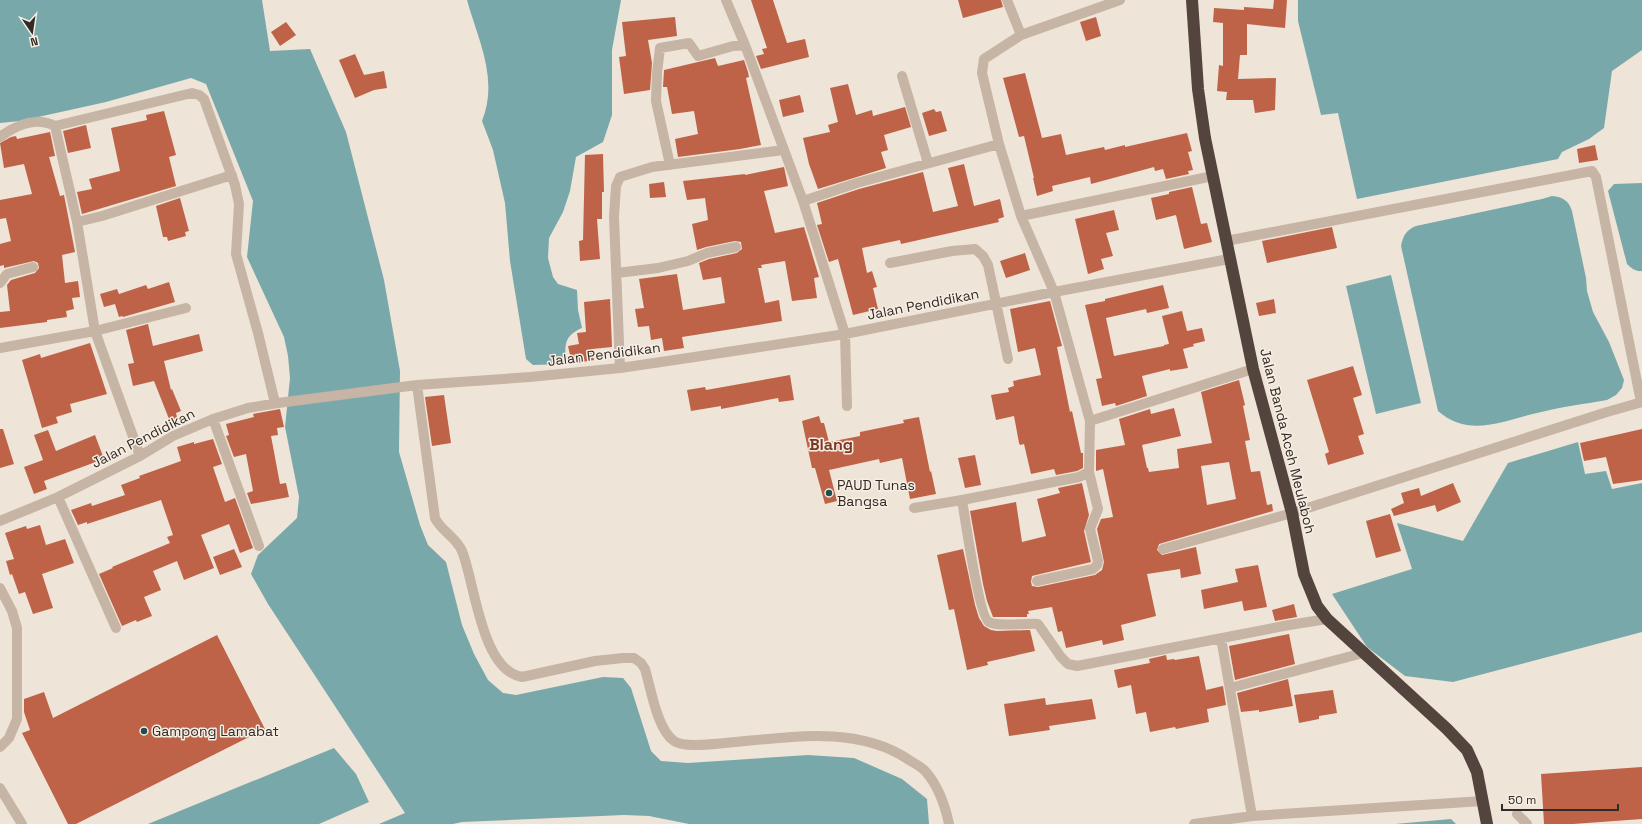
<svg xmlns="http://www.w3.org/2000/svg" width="1642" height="824" viewBox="0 0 1642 824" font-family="'Space Grotesk',sans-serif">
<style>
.water{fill:#79a8aa}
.building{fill:#be6347;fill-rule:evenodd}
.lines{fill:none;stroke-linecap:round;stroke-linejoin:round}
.minor{stroke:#c6b4a5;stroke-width:10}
.highway{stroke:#53443d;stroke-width:12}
.poi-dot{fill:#1e4e51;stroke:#f7eee4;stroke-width:1.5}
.labels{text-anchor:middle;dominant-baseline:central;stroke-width:3;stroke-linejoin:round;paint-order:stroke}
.street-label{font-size:14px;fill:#322a26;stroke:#f7eee4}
.poi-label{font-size:14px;fill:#322a26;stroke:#f7eee4;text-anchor:start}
.quarter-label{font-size:16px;font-weight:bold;fill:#7c3824;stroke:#f7eee4}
</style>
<rect width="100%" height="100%" fill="#efe4d8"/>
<path class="water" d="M 0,0 L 262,0 L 270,51 L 310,49 L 346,132 L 384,280 L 400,371 L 399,452 L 420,525 L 428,545 L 446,562 L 462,625 L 474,654 L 488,680 L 503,693 L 516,695 L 603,677 L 623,678 L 631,688 L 651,751 L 661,761 L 688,763 L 808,755 L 854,758 L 902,779 L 927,799 L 929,824 L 689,824 L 649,816 L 624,815 L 462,822 L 453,824 L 379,824 L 405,813 L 268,604 L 251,574 L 258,555 L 297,518 L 299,497 L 285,427 L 290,378 L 288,356 L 284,337 L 247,257 L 253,201 L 206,84 L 191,78 L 106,102 L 20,121 L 0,123 Z
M 467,0 L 621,0 L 612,50 L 612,115 L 603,142 L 576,157 L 570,191 L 563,212 L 549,238 L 548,258 L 553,277 L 558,284 L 577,290 L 578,310 L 582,328 C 563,336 565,346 566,364 L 533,365 L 526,359 L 510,261 L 505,203 L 493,150 L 482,121 C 499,79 478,40 467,0 Z
M 1298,0 L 1642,0 L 1642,50 L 1612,71 L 1604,128 L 1589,139 L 1562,152 L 1558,159 L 1357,199 L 1338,113 L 1321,115 L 1298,21 Z
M 1642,183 L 1642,271 C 1636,272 1631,268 1627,264 L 1608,191 L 1614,184 Z
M 1552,196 C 1563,197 1569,201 1572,211 L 1586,278 L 1587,291 L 1593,312 L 1609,342 L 1624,380 L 1622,388 L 1616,395 L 1607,400 C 1584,404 1560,407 1537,413 C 1502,421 1469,438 1438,411 L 1401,246 C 1403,236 1406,230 1416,226 L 1542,199 Z
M 1391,275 L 1421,403 L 1376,414 L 1346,286 Z
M 1578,442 L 1585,474 L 1606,471 L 1612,489 L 1642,483 L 1642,632 L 1453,682 L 1405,676 L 1367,647 L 1332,594 L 1412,569 L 1397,523 L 1463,541 L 1508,463 Z
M 334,748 L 356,774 L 369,802 L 319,824 L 148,824 Z
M 1451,819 L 1456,824 L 1395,824 Z"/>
<path class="building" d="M 751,0 L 773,0 L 787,43 L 805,39 L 809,57 L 761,69 L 756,56 L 764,54 L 762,49 L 767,48 Z
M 958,0 L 1001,0 L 1003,7 L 963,18 Z
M 1274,0 L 1287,0 L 1285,28 L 1247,24 L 1247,55 L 1240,55 L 1238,79 L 1276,78 L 1275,110 L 1255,113 L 1253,100 L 1226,100 L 1227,92 L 1217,91 L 1219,65 L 1223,66 L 1223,23 L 1213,22 L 1214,8 L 1244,10 L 1244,7 L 1273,9 Z
M 675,17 L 677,36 L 648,40 L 652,63 L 650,90 L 624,94 L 619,57 L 626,56 L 622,22 Z
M 1096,17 L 1101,36 L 1086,41 L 1080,22 Z
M 286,22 L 296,35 L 280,46 L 271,32 Z
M 355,54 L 364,75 L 384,71 L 387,88 L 374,90 L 355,98 L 339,60 Z
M 715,58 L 718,66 L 744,60 L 748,72 L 749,77 L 746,78 L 761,145 L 740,149 L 678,157 L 675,139 L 698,134 L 694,111 L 672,114 L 667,87 L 663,87 L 664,70 Z
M 1025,73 L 1042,138 L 1061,134 L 1066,155 L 1104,147 L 1105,150 L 1125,145 L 1125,147 L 1187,133 L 1192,151 L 1188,152 L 1193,170 L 1188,171 L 1189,174 L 1166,179 L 1163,169 L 1155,171 L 1154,167 L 1091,184 L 1090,177 L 1052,186 L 1053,191 L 1037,196 L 1033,178 L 1034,178 L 1024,136 L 1019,137 L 1003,78 Z
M 848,84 L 856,115 L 872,110 L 873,116 L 905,107 L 911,127 L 884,135 L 888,150 L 881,152 L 886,168 L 818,189 L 809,164 L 803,138 L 830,132 L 828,125 L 838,122 L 830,88 Z
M 800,95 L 804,112 L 783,117 L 779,100 Z
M 934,109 L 936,112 L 941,111 L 947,131 L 929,136 L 922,113 Z
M 164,111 L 176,155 L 169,157 L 176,186 L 82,214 L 77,192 L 92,189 L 89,179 L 120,171 L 111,128 L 147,120 L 146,115 Z
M 86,125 L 91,148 L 68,153 L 63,131 Z
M 50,132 L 55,156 L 49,157 L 60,196 L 64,195 L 75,252 L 62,255 L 65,283 L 78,281 L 80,297 L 72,298 L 74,309 L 66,311 L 67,317 L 47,320 L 47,322 L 0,328 L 0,312 L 10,311 L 7,285 L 11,280 L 35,273 L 39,268 L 38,263 L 34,261 L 4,268 L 4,265 L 0,266 L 0,244 L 11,241 L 6,218 L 0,219 L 0,200 L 32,194 L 24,164 L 4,168 L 0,143 L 11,137 L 16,136 L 17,139 Z
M 1595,145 L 1598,160 L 1579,163 L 1577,149 Z
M 603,154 L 604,192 L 602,192 L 602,219 L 597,219 L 600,259 L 580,261 L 579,241 L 583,240 L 585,155 Z
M 964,164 L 974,206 L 1000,199 L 1004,217 L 998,219 L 999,222 L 901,244 L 900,240 L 862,248 L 867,273 L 872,271 L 877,287 L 873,288 L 878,309 L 853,315 L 838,259 L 829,262 L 817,225 L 822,224 L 817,203 L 859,189 L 923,172 L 933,212 L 958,206 L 948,168 Z
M 784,167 L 788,186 L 764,191 L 775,233 L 804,227 L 819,277 L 814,278 L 817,298 L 792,301 L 785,261 L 761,265 L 762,268 L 758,268 L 765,303 L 779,300 L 782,321 L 682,337 L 684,348 L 664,351 L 662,338 L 651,340 L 649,326 L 638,327 L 635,309 L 644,308 L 639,279 L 677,274 L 683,310 L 725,303 L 721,277 L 703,280 L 699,263 L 709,259 L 737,253 L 742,249 L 741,242 L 735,241 L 706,247 L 697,250 L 692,224 L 708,220 L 705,198 L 687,200 L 683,181 L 745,174 L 745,175 Z
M 664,182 L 666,197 L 650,198 L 649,184 Z
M 1192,187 L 1201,224 L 1207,223 L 1212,242 L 1184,249 L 1176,215 L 1156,220 L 1151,198 L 1169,194 L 1169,192 Z
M 180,198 L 189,231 L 185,232 L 186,236 L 168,241 L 167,237 L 163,237 L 156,206 Z
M 1114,210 L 1119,230 L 1106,233 L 1113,256 L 1101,259 L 1104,269 L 1088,274 L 1075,219 Z
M 1332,227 L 1337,248 L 1267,263 L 1262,241 Z
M 1025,253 L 1030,270 L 1006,278 L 1000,261 Z
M 169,282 L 175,302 L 123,317 L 122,316 L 119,317 L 115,304 L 104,307 L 100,294 L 117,289 L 119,294 L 146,285 L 148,289 Z
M 1163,285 L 1169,308 L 1147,313 L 1146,309 L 1106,318 L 1114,356 L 1164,346 L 1164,345 L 1169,344 L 1162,316 L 1182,311 L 1187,331 L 1202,328 L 1205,341 L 1193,344 L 1194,346 L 1183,349 L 1188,368 L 1170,371 L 1170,369 L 1142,376 L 1147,396 L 1116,406 L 1115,403 L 1102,406 L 1096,379 L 1102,378 L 1085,305 L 1105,301 L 1105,299 Z
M 610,299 L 612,347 L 592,349 L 594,360 L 572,364 L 568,346 L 579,344 L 577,333 L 586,332 L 584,302 Z
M 1274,299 L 1276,313 L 1259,316 L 1256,303 Z
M 1050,301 L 1062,346 L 1057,347 L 1070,412 L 1072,411 L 1081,453 L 1083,453 L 1083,468 L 1077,471 L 1056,475 L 1054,469 L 1031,474 L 1024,444 L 1020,445 L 1019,443 L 1014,416 L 996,420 L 991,395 L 1009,392 L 1008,388 L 1014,386 L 1013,381 L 1041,375 L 1035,348 L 1018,352 L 1010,309 Z
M 148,324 L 153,346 L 199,334 L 203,351 L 164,361 L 171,390 L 172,389 L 181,411 L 176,413 L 178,422 L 171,424 L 154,381 L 133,386 L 128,364 L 134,363 L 126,330 Z
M 90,343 L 107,394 L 70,404 L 72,412 L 56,417 L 58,423 L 42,428 L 22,360 L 40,354 L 41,358 Z
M 1353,366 L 1362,395 L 1353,398 L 1364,434 L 1358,436 L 1364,454 L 1328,465 L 1325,454 L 1329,452 L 1307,380 Z
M 790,375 L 794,400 L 779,402 L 778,398 L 721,409 L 721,406 L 691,411 L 687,390 L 705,387 L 706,390 Z
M 1239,380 L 1245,405 L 1243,406 L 1250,440 L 1245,441 L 1251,472 L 1260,471 L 1267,505 L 1272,504 L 1273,511 L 1159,544 L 1157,550 L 1162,555 L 1196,547 L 1201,574 L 1181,578 L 1180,569 L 1147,574 L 1156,616 L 1121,625 L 1124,640 L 1103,645 L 1102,640 L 1066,648 L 1062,631 L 1058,632 L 1052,607 L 1028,611 L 1029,614 L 1027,614 L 1027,617 L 993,617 L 987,601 L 983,584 L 970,511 L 1016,502 L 1022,542 L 1046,536 L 1037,499 L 1060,493 L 1058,488 L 1082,483 L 1089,515 L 1084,531 L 1091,562 L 1036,575 L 1032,576 L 1031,582 L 1032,586 L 1038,587 L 1095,575 L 1102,570 L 1104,562 L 1097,529 L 1101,519 L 1113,517 L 1103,469 L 1096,471 L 1096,450 L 1125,445 L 1119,419 L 1150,409 L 1151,414 L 1174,408 L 1181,436 L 1142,445 L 1147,468 L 1148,468 L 1149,472 L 1179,468 L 1177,449 L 1212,443 L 1201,392 ZM 1229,462 L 1236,499 L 1207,505 L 1201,466 Z
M 444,395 L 451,443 L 432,446 L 425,397 Z
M 280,409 L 284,427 L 277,428 L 278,435 L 271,436 L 280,484 L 286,483 L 289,497 L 251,504 L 247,493 L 253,491 L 246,454 L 234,457 L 226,436 L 229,435 L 226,424 L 254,417 L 253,414 Z
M 819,416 L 821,423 L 824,423 L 829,442 L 860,436 L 860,432 L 904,423 L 903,420 L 919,417 L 930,472 L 931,471 L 936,494 L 910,499 L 902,458 L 880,463 L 879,459 L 829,470 L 837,501 L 825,504 L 815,468 L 812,468 L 802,421 Z
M 0,429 L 3,429 L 14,464 L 0,468 Z
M 1642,429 L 1642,480 L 1613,484 L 1606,457 L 1584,461 L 1580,443 Z
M 48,430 L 56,451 L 95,435 L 104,459 L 44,481 L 47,489 L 34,494 L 24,467 L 43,460 L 34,435 Z
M 213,439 L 222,464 L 213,467 L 225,502 L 235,498 L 253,548 L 240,553 L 229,524 L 201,535 L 214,568 L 184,580 L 177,561 L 153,571 L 161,590 L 144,597 L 152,616 L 137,622 L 136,620 L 122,626 L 99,574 L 113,568 L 112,567 L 170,543 L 167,537 L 173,535 L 161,500 L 87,524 L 87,522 L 78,525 L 71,510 L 91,503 L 92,506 L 125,495 L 121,485 L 140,478 L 139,476 L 181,461 L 177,447 L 194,442 L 194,444 Z
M 975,455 L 981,485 L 965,488 L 958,458 Z
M 1453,483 L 1461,502 L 1437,512 L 1435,505 L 1394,516 L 1391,509 L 1404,503 L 1401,493 L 1419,488 L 1421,496 Z
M 1390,514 L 1401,551 L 1376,558 L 1366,521 Z
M 40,525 L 46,545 L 65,539 L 74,563 L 42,574 L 53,608 L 33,614 L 25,592 L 19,594 L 12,574 L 10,575 L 6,561 L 14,559 L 5,533 L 26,526 L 27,529 Z
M 234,549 L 242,567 L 220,575 L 213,557 Z
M 963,549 L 975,605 L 979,618 L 984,626 L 991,630 L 997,631 L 1030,630 L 1035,651 L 987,662 L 988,665 L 967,670 L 954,609 L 949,610 L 937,555 Z
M 1258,565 L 1267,607 L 1244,611 L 1242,601 L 1204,609 L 1201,590 L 1238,582 L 1235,569 Z
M 1294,604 L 1297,617 L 1275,621 L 1272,610 Z
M 1289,634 L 1295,664 L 1235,680 L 1229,646 Z
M 217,635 L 265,729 L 76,824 L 68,824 L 22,733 L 30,730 L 24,712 L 24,699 L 44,692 L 53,718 Z
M 1166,655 L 1167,660 L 1174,659 L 1175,660 L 1199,656 L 1206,690 L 1223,686 L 1226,705 L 1207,709 L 1209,722 L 1176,729 L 1175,727 L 1150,732 L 1146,712 L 1136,714 L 1131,685 L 1118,688 L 1114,670 L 1150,663 L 1149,659 Z
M 1288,679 L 1293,706 L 1259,712 L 1259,710 L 1241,712 L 1237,693 Z
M 1333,690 L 1337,713 L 1319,716 L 1319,719 L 1299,723 L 1294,695 Z
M 1045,698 L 1046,705 L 1092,699 L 1096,719 L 1049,726 L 1050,730 L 1009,736 L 1004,704 Z
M 1642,767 L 1642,819 L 1573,824 L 1544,824 L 1541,774 Z"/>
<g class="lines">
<path class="minor" d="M 726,0 L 745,45 L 803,201 L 845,334 L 847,406
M 1007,0 L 1021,35
M 1120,0 L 1021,35 L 984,59 L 982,73 L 999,144 L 1021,216 L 1054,292 L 1090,421 L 1253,369
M 902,76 L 928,163
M 55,126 L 77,222 L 95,331 L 186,308
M 0,137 C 16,125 36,116 55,126 L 192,93 L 199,95 L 204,99 L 235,185 L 239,204 L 236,254 L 258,333 L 275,403
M 670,165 L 656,101 L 657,73 L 660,48 L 689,43 L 698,56 L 733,46 L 745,45
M 803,201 L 857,183 L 999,144
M 1021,216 L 1213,176
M 77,222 L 102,216 L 232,175
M 1226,241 L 1592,171 L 1596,177 L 1641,402
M 890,263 L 952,251 L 975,249 L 983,256 L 988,265 L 1008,359
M 617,273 L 658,268 L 688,261 L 707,253 L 736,247
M 0,283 L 7,274 L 33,267
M 0,348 L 95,331 L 140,456
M 620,368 L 614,217 L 616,186 L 620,177 L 652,167 L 784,150
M 417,385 L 435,518 C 441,531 456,537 462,551 C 475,583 481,670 522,677 L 595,661 L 623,658 L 634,658 L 641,663 L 645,669 C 651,689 657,729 674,741 C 684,748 713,744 725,743 C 785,738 856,724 909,760 C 914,763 922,767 926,772 C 939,787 945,805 949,824
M 213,419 L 259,546
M 1090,421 L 1089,472 L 1079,477 L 962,500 C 965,517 979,617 989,622 C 997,627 1026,623 1038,624 L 1061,657 L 1068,664 L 1077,666 L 1289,625 L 1327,619
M 58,497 L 116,628
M 914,508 L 962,500
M 0,521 L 58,497 L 140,456 L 173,436 L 213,419 L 248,408 L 278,403 L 417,385 L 530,377 L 620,368 L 688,358 L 845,334 L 1054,292 L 1229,259
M 1163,549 L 1292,513 L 1607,412 L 1642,402
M 1037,581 L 1093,569 L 1097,565 L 1098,561 L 1090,529 L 1098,509 L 1089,472
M 0,588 L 12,611 L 17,628 L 17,719 L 9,738 L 0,747
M 1221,638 L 1252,816
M 1230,688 L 1363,653
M 0,788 L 22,824
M 1517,814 L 1527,824
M 1194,824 L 1252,816 L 1483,801"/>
<path class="highway" d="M 1192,0 L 1198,89 L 1205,138 L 1253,369 L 1292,513 L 1304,574 L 1317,606 L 1327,619 L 1447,729 L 1467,750 L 1477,772 L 1487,824"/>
</g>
<g class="poi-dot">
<circle cx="829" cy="493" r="4"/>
<circle cx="144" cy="731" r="4"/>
</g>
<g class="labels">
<g class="street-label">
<text transform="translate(923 304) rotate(-11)">Jalan Pendidikan</text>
<text transform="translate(604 354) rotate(-7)">Jalan Pendidikan</text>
<text transform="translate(143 438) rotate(-27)">Jalan Pendidikan</text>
<text transform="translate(1288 441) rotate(76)">Jalan Banda Aceh Meulaboh</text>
</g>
<g class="poi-label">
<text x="837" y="485">PAUD Tunas<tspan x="837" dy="16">Bangsa</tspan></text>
<text x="152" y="731">Gampong Lamabat</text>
</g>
<g class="quarter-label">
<text x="831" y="444">Blang</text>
</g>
</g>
<g transform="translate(32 32) rotate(167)" stroke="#f7eee4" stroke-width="3" paint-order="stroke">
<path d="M0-3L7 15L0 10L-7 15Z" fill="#322a26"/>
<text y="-6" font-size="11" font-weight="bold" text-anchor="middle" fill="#322a26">N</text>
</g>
<path d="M1502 804v6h116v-6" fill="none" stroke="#322a26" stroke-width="2"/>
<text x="1508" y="804" font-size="12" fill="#322a26" stroke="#f7eee4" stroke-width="3" paint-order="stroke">50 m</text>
</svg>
